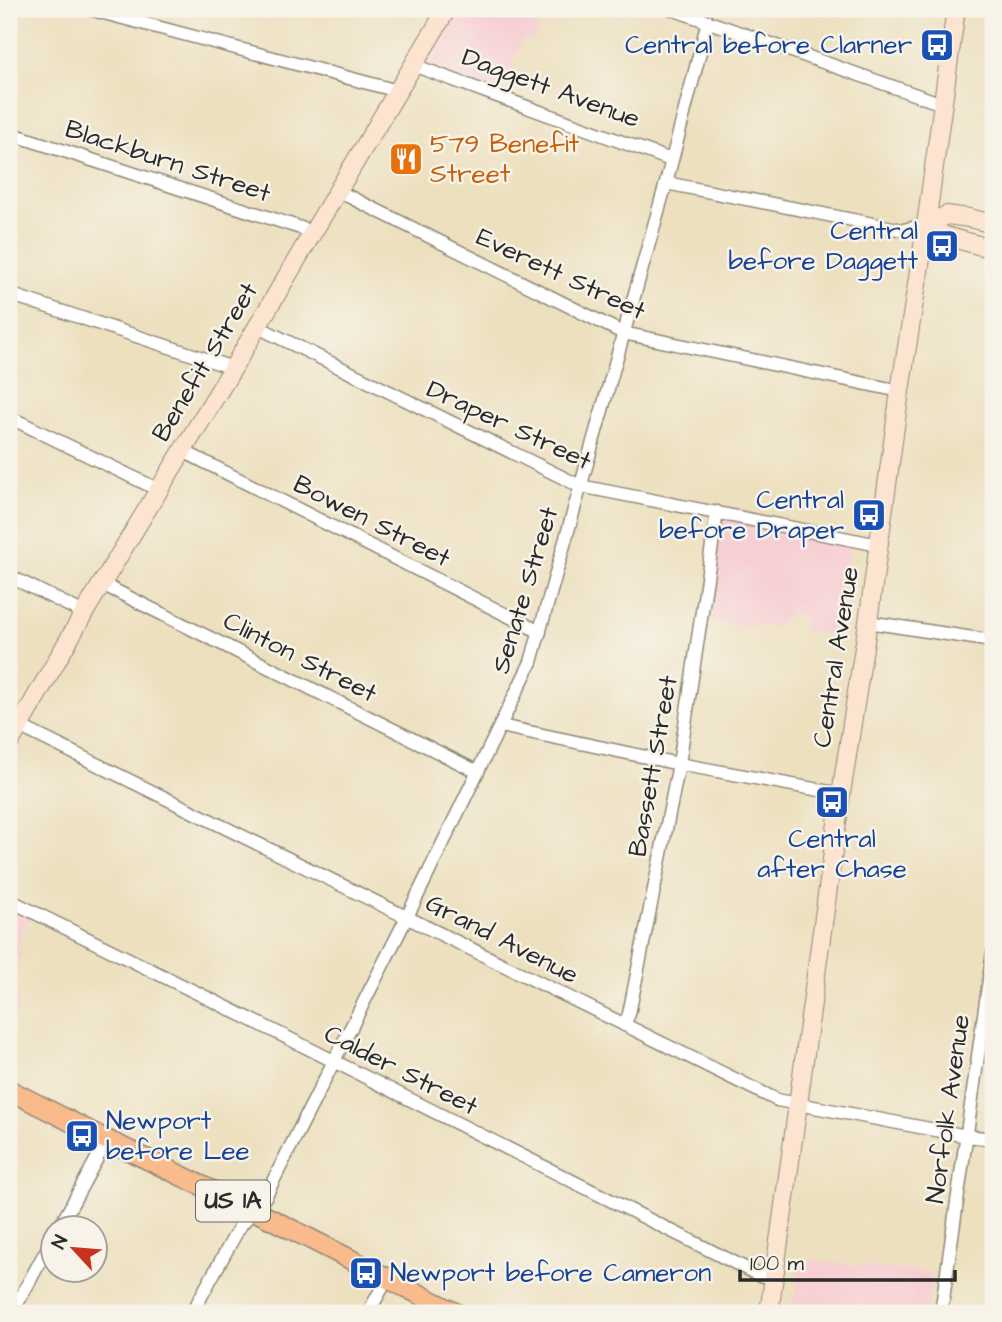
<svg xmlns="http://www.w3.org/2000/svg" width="1002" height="1322" viewBox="0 0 1002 1322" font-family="'Architects Daughter',sans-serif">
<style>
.built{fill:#f7cfd3}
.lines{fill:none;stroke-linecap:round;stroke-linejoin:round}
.street-casing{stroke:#8c8675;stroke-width:15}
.secondary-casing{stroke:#8c8675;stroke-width:20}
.primary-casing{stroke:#8c8675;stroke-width:22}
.street{stroke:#fff;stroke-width:12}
.secondary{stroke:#fde4d1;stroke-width:18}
.primary{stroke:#fabb8c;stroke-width:19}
.labels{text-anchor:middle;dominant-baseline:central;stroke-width:5;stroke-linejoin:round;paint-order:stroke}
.shield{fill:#f7f3e8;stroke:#686764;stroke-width:2}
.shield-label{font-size:24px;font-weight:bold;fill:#2b2b2b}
.transit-label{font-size:26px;fill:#164399;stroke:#f7f3e8;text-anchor:end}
.street-label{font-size:26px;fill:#2b2b2b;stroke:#f7f3e8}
.food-label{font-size:26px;fill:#c56008;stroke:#f7f3e8;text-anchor:start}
</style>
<rect width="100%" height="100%" fill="#f7f3e8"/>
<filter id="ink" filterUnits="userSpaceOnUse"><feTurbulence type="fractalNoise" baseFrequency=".0143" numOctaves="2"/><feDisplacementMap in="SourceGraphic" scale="14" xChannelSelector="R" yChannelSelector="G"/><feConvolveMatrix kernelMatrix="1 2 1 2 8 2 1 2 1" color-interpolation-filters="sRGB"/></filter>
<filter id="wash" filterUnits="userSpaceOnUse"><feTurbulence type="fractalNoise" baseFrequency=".00686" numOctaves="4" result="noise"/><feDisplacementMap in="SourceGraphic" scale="28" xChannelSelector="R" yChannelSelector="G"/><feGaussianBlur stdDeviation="1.57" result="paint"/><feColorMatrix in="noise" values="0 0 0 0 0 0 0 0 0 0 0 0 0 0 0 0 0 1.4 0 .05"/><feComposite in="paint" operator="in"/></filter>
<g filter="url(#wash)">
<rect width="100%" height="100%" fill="#ede0bf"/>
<path class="built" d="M 450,9 L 539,9 L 532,18 L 539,33 L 533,40 L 523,39 L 499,96 L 418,62 Z
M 720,517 L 854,542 L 839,575 L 831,632 L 829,634 L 803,630 L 802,614 L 787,616 L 779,625 L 771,628 L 762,624 L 747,628 L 706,619 Z
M 9,898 L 33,913 L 16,946 L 22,953 L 12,966 L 13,974 L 10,984 L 16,989 L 18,1010 L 9,1023 Z
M 800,1259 L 932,1273 L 926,1313 L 792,1313 Z"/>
</g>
<g filter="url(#ink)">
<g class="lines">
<g class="street-casing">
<path id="street" d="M 89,9 L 398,91
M 672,9 L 942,104
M 413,65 L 671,160
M 9,133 L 313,232
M 666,183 L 903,230 L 926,225
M 338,191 L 623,333 L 900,391
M 9,294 L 233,368
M 258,327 L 580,486 L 879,545
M 9,417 L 159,490
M 183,451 L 540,632
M 9,576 L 84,613
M 102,584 L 478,772
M 868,622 L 993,641
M 9,721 L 777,1100 L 967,1136 L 993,1139
M 501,726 L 679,764 L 841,794
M 9,900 L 262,1025 L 755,1273 L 774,1279
M 624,1025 L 629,1014 L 679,764 L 717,512
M 59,1228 L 107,1140
M 12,1313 L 52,1240
M 192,1313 L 240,1226 L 265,1197 L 407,917 L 531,662 L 666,183 L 708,21
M 368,1313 L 387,1279
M 941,1313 L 993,952"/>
</g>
<g class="secondary-casing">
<path id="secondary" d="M 926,225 L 945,236 L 993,249
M 926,225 L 947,215 L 969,218 L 993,224
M 9,744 L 84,613 L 233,368 L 313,232 L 447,9
M 769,1313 L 841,794 L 868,622 L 900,391 L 923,246 L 956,9"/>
</g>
<g class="primary-casing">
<path id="primary" d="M 9,1090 L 107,1140 L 273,1220 L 456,1313"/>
</g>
<use href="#street" class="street"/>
<use href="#secondary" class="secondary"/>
<use href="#primary" class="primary"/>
</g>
</g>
<defs>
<g id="bus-square" transform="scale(1.75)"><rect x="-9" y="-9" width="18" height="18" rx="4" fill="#1a4fb4" stroke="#f7f3e8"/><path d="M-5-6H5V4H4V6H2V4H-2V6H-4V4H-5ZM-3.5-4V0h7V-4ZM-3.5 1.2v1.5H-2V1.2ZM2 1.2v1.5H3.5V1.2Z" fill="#fff"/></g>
<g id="restaurant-square" transform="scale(1.75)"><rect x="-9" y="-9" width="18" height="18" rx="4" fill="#e8710a" stroke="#f7f3e8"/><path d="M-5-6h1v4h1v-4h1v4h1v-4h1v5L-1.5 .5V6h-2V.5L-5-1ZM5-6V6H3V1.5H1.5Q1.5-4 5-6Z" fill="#fff"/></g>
</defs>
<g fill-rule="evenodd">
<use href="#bus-square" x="937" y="45"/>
<use href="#restaurant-square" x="406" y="159"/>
<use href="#bus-square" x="942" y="246"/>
<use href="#bus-square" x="869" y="515"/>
<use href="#bus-square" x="832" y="802"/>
<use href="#bus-square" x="82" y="1136"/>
<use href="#bus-square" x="366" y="1273"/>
</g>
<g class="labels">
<rect class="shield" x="196" y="1180.5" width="74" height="41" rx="5"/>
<g class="shield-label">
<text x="233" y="1201">US 1A</text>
</g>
<g class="transit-label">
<text x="912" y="45">Central before Clarner</text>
<text x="918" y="231">Central<tspan x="918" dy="30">before Daggett</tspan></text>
<text x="844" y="500">Central<tspan x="844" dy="30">before Draper</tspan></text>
<text x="832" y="839" text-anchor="middle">Central<tspan x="832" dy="30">after Chase</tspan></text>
<text x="106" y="1121" text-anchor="start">Newport<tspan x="106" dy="30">before Lee</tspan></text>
<text x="390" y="1273" text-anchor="start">Newport before Cameron</text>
</g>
<g class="street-label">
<text transform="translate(551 88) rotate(20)">Daggett Avenue</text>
<text transform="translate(168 161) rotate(18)">Blackburn Street</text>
<text transform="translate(561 274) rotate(25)">Everett Street</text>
<text transform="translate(205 362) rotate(-59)">Benefit Street</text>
<text transform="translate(509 425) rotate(25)">Draper Street</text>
<text transform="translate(372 521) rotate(27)">Bowen Street</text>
<text transform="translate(525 590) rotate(-73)">Senate Street</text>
<text transform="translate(300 657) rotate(27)">Clinton Street</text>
<text transform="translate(836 657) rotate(-81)">Central Avenue</text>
<text transform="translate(653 766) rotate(-80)">Bassett Street</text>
<text transform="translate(502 939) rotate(27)">Grand Avenue</text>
<text transform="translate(401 1070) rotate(27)">Calder Street</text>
<text transform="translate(948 1109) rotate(-82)">Norfolk Avenue</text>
</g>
<g class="food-label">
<text x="430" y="144">579 Benefit<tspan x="430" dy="30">Street</tspan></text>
</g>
</g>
<rect width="1002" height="1322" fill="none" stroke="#f7f3e8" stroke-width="35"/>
<g transform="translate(74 1249) rotate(296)"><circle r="33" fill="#f7f3e8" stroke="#a5a39c" stroke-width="2"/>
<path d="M0-5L12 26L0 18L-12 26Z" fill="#c8321e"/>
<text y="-10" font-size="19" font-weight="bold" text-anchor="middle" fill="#2b2b2b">N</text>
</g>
<path d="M740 1270v10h215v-10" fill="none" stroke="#2b2b2b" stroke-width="3.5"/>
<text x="750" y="1270" font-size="21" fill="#2b2b2b" stroke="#f7f3e8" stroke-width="5" paint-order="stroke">100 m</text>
</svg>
